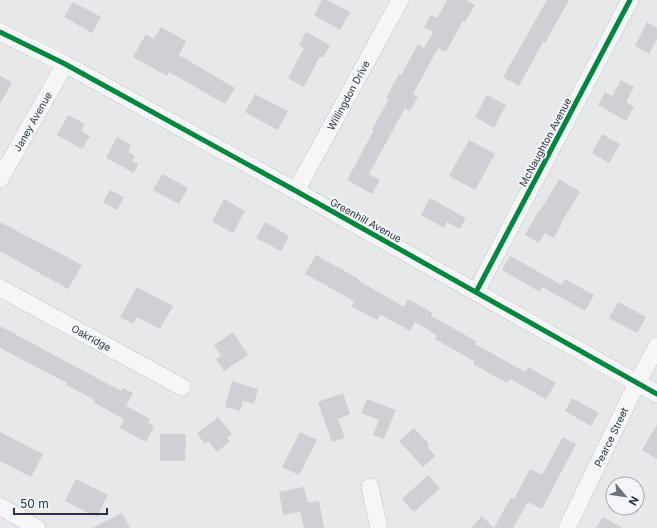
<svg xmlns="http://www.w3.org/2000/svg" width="657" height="528" viewBox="0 0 657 528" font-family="Inter,sans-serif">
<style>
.building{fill:#ced0d3}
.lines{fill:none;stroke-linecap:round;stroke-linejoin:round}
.minor-casing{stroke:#c4c6c8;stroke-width:18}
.minor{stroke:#f5f6f7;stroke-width:17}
.cycleway-casing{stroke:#f4f6f9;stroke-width:8}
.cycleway{stroke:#00873e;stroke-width:5}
.labels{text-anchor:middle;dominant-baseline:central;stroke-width:4;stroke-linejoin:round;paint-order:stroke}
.street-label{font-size:10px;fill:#2b3445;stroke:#f4f6f9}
</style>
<rect width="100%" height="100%" fill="#e6e8ea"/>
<path class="building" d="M 322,0 L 327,0 L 350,12 L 340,30 L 314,15 Z
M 447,0 L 466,0 L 475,5 L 465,22 L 463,21 L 446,52 L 438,48 L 413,94 L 418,97 L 410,111 L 405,108 L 369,174 L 380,180 L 372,194 L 347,180 L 374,130 L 372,129 L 389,99 L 386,98 L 399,74 L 401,75 L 418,44 L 424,48 L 433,32 L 424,27 L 431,15 L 437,18 Z
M 547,0 L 569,0 L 545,43 L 543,42 L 519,86 L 503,77 Z
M 73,2 L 101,17 L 92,33 L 64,17 Z
M 647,22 L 657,28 L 657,39 L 649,54 L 635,46 Z
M 161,27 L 186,41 L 179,55 L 235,88 L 225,104 L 169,72 L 167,76 L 133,57 L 146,34 L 154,39 Z
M 306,32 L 330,45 L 323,58 L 320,56 L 304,87 L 288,78 L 304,48 L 299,45 Z
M 0,76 L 12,82 L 0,104 Z
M 621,80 L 634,87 L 626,102 L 634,107 L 626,121 L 598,105 L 605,92 L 612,96 Z
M 255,94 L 288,111 L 278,130 L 245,112 Z
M 487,95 L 506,105 L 494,128 L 475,117 Z
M 68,115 L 85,124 L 81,131 L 90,136 L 82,149 L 57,135 Z
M 602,134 L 620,144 L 609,163 L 592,153 Z
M 117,137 L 131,145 L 128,152 L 135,156 L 132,161 L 138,164 L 134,173 L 106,158 Z
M 469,140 L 495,154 L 475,190 L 449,176 Z
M 162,174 L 188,188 L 179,204 L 153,190 Z
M 559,179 L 580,192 L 561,223 L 562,223 L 554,238 L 544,233 L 539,243 L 525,235 L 539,210 L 540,211 Z
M 110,190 L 124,197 L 117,210 L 103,202 Z
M 430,198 L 466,218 L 460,229 L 447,222 L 444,228 L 421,215 Z
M 224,199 L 245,211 L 233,233 L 212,222 Z
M 0,222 L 82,265 L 68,289 L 0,251 Z
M 265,222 L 289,236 L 281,251 L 256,238 Z
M 316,255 L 359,279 L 358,280 L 404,307 L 408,299 L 433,313 L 431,316 L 476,341 L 475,344 L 525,372 L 528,367 L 556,383 L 546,399 L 510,379 L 507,383 L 473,364 L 474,361 L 435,339 L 437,335 L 415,322 L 410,331 L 381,315 L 377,320 L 351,306 L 354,301 L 305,274 Z
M 510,256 L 562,285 L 565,279 L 594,295 L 585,311 L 542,287 L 540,292 L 502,270 Z
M 137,287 L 173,306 L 160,329 L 137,317 L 133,324 L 120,317 Z
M 618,302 L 646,317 L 637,333 L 609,318 Z
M 0,326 L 121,391 L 123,388 L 133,393 L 126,406 L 150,419 L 148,423 L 154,426 L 146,442 L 120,428 L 124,419 L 93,402 L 95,400 L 66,385 L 67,383 L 0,348 Z
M 233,332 L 248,355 L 224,371 L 216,359 L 221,356 L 214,345 Z
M 232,381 L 258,389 L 254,404 L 243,401 L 240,411 L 225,407 Z
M 343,393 L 350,414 L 338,419 L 345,438 L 332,442 L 318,402 Z
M 572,398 L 599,413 L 591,426 L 565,411 Z
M 367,399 L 396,410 L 384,439 L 373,435 L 379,420 L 361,413 Z
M 218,417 L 232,434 L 227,438 L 230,441 L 217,452 L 208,441 L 205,444 L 197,434 Z
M 657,424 L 657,459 L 642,450 Z
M 414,428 L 429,444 L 427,446 L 435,456 L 423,467 L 399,441 Z
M 0,432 L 43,454 L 31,477 L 0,461 Z
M 300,432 L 317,440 L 299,475 L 282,467 Z
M 160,434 L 186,434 L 185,461 L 160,461 Z
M 563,437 L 576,444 L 542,509 L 528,502 L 513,528 L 471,528 L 482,516 L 494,528 L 511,497 L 514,499 L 530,469 L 542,475 Z
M 428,475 L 440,488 L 414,512 L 402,499 Z
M 76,479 L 108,495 L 97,517 L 65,501 Z
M 304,487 L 308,503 L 319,501 L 324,528 L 304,528 L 300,512 L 283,515 L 279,492 Z
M 122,513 L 130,528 L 92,528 Z
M 603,517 L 623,528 L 596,528 Z"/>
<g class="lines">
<g class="minor-casing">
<g id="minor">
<path d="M 0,32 L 65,64 L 296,191 L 657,394"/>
<path id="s1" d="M 0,179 L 65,64"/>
<path id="s2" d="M 296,191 L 400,0"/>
<path id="s3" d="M 0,288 L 182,387"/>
<path d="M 476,292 L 630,0"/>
<path d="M 370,487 L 379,528"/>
<path d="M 0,506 L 37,528"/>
<path id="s4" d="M 567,528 L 637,383 L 657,346"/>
</g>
</g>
<use href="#minor" class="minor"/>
<g class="cycleway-casing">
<path id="cycleway" d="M 0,32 L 65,64 L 296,191 L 657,394
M 476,292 L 630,0"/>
</g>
<use href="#cycleway" class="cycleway"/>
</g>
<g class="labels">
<g class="street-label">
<text stroke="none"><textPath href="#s2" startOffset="109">Willingdon Drive</textPath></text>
<text stroke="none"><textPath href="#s1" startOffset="66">Janey Avenue</textPath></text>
<text transform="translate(545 142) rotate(-62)">McNaughton Avenue</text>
<text transform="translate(366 220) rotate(29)">Greenhill Avenue</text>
<text stroke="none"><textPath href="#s3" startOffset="104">Oakridge</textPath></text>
<text stroke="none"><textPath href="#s4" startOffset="101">Pearce Street</textPath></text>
</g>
</g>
<g transform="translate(625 496) rotate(119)"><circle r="19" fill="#f4f6f9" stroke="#a4a8b1"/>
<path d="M0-3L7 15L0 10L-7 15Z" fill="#6c737f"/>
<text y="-6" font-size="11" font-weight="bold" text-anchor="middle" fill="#2b3445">N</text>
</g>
<path d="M14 508v6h93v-6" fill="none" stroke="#2b3445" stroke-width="2"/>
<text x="20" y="508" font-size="12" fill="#2b3445" stroke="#f4f6f9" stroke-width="3" paint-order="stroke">50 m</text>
</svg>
